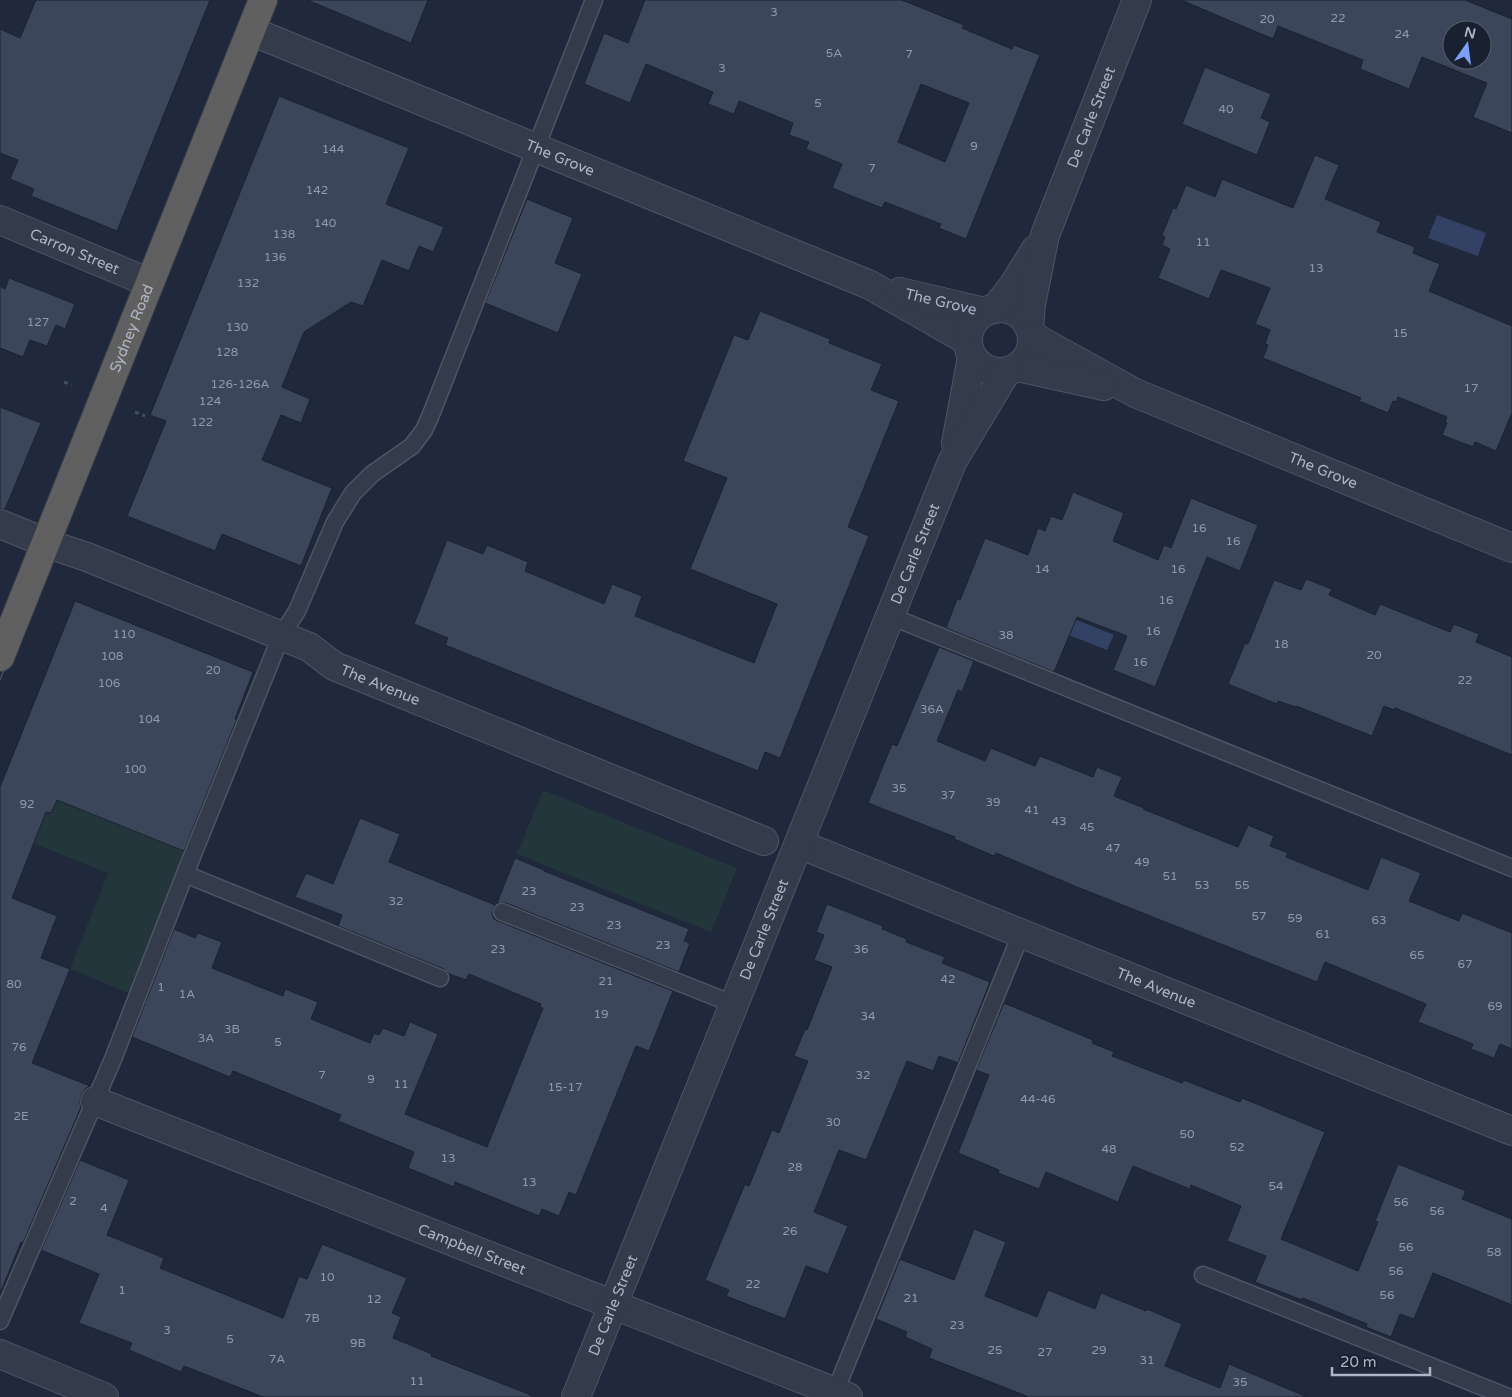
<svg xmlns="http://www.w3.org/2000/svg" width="1512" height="1397" viewBox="0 0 1512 1397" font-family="'Varela Round',sans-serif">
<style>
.green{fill:#22363c}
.water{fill:#324164}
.building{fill:#3c465b;stroke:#1b2231;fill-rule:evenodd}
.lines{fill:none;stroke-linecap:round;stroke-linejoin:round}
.service-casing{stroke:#4e5565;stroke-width:19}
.minor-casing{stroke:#4e5565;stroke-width:30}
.trunk-casing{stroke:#3b4252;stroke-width:30}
.path{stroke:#405359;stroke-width:3;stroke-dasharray:4 4;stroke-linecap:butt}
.service{stroke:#343b4b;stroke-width:16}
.minor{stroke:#343b4b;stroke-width:28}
.trunk{stroke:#61605e;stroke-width:28}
.tram{stroke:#555e72;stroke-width:1}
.labels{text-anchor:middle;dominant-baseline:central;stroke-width:4;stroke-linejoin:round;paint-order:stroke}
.number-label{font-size:12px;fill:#9299ac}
.street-label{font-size:15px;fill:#aeb5c7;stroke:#19202f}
</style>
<rect width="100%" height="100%" fill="#20283b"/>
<path class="green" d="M 543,790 L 737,868 L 711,932 L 517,854 Z
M 57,800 L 186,851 L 129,993 L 70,969 L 108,873 L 0,830 L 0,809 L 44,811 L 51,813 Z"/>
<path class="water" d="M 1437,215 L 1486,233 L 1478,256 L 1428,238 Z
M 1067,616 L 1114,635 L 1107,650 L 1061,632 Z"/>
<path class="building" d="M 36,0 L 210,0 L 117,231 L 31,196 L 34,189 L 10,179 L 18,160 L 0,153 L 0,29 L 20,38 Z
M 307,0 L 428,0 L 411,43 Z
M 645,0 L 902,0 L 964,25 L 962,28 L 1012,49 L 1014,45 L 1040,55 L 966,239 L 939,228 L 941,224 L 885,202 L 882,208 L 832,188 L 842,164 L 806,149 L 809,142 L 789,135 L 793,123 L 739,101 L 734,114 L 708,104 L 713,92 L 646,64 L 630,103 L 584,84 L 604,33 L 628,43 ZM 921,84 L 969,103 L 945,162 L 898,142 Z
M 1181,0 L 1465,0 L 1512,19 L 1512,133 L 1473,117 L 1487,83 L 1422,57 L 1409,89 L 1360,69 L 1363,60 L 1278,26 L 1273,39 ZM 1452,30 L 1482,30 L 1482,60 L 1452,60 Z
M 1205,67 L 1271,94 L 1261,118 L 1270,122 L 1257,155 L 1182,124 Z
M 279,96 L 409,148 L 386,204 L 444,227 L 433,252 L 419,246 L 409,271 L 382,260 L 363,306 L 351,302 L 304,332 L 282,387 L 310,399 L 301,423 L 281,415 L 262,460 L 332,488 L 301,566 L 222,534 L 215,551 L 127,516 L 166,421 L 150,415 Z
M 1315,155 L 1339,165 L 1325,199 L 1381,222 L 1377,232 L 1415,247 L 1413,253 L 1440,264 L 1429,291 L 1512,326 L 1512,413 L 1496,451 L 1475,442 L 1473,447 L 1442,435 L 1447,423 L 1445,422 L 1447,417 L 1398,397 L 1396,402 L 1393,401 L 1388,413 L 1359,401 L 1361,398 L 1263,358 L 1268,345 L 1265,344 L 1270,330 L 1255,324 L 1270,288 L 1221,270 L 1209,299 L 1158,278 L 1170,249 L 1162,245 L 1165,237 L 1162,235 L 1173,208 L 1176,209 L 1186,185 L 1215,197 L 1222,179 L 1293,208 Z
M 527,199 L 573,218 L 555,263 L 582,274 L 558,333 L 485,303 Z
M 9,278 L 75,304 L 65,329 L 56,325 L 47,346 L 30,340 L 23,357 L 0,348 L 0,286 L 5,289 Z
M 760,311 L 830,339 L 829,343 L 882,364 L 871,390 L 899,401 L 848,527 L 869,536 L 780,758 L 765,752 L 758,771 L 445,645 L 448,638 L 414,624 L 447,540 L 483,554 L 487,545 L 528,562 L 525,571 L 604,604 L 612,584 L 642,596 L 635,616 L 754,663 L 777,604 L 690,569 L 727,478 L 683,461 L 734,335 L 748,340 Z
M 0,407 L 41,423 L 5,509 L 0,509 Z
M 1073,492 L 1124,513 L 1113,541 L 1158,560 L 1164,545 L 1171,548 L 1191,498 L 1258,525 L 1240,571 L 1207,557 L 1155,687 L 1113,670 L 1127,636 L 1077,617 L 1054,672 L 946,628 L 957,599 L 960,600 L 985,538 L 1028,555 L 1038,528 L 1045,531 L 1051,516 L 1062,520 Z
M 1306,579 L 1332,589 L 1329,595 L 1375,615 L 1380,604 L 1450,632 L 1454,624 L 1479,634 L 1476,642 L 1512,657 L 1512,755 L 1395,708 L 1394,710 L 1384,706 L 1372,736 L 1296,706 L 1296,707 L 1278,701 L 1277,704 L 1228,684 L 1245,643 L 1248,644 L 1274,580 L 1301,590 Z
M 75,601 L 253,672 L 235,719 L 237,719 L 184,851 L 57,800 L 51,813 L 46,812 L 12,898 L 57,916 L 41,958 L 70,969 L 32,1063 L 90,1086 L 85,1089 L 81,1095 L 80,1103 L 81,1107 L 23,1243 L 21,1242 L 1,1291 L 0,1291 L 0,787 Z
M 939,647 L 974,661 L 962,692 L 958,690 L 937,741 L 985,761 L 991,748 L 1035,766 L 1040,756 L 1093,777 L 1097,767 L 1122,777 L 1114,796 L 1144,808 L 1143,809 L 1238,847 L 1248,825 L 1274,836 L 1270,846 L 1288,853 L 1286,857 L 1368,890 L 1381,857 L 1421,873 L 1409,901 L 1459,921 L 1462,913 L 1512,933 L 1512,1049 L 1500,1044 L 1494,1058 L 1471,1049 L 1473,1044 L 1418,1022 L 1426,1004 L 1325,962 L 1317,982 L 1077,887 L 996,853 L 994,856 L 954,839 L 955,837 L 868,803 L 892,744 L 897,746 Z
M 360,818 L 400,834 L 389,862 L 495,905 L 493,909 L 492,914 L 494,919 L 498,921 L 673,991 L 649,1051 L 636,1046 L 576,1195 L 569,1192 L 559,1216 L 542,1209 L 539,1216 L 455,1182 L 454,1187 L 408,1168 L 414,1152 L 338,1121 L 341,1115 L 233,1071 L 230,1077 L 132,1037 L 174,929 L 195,938 L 198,933 L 222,942 L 212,968 L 283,996 L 285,989 L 318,1002 L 311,1019 L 370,1043 L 374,1033 L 379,1035 L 383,1028 L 404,1036 L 410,1022 L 438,1034 L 405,1114 L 487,1147 L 543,1008 L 540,1007 L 541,1004 L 469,974 L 466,980 L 449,974 L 444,969 L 338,926 L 342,915 L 295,897 L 306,873 L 333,884 Z
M 515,858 L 544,870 L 544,871 L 689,929 L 684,941 L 690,943 L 679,972 L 506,903 L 497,903 Z
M 827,904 L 883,926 L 882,929 L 907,939 L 906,942 L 945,957 L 942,963 L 990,982 L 958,1063 L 939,1056 L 933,1071 L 907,1061 L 866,1160 L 839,1150 L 814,1212 L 848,1226 L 828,1274 L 806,1266 L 785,1319 L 726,1296 L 729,1290 L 705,1280 L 745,1184 L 749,1186 L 772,1130 L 779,1133 L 808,1061 L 794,1056 L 805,1029 L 807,1030 L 832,967 L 814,960 L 824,935 L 816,932 Z
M 1004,1003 L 1093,1040 L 1092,1043 L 1114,1052 L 1112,1056 L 1182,1083 L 1184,1080 L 1240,1102 L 1242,1098 L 1325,1132 L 1281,1239 L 1358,1271 L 1378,1222 L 1375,1221 L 1398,1164 L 1466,1191 L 1462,1199 L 1512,1219 L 1512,1305 L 1433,1273 L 1414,1319 L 1400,1314 L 1391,1337 L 1366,1327 L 1367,1324 L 1303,1298 L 1302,1300 L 1255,1282 L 1266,1256 L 1227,1241 L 1241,1206 L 1191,1185 L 1190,1189 L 1133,1166 L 1118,1202 L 1046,1172 L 1039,1189 L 998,1173 L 999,1170 L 958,1153 L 989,1075 L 976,1070 Z
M 80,1160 L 129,1180 L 107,1235 L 164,1258 L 160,1268 L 283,1318 L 299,1276 L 307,1279 L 322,1244 L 407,1278 L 392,1313 L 401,1317 L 393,1338 L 432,1354 L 431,1356 L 531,1395 L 531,1397 L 263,1397 L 184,1366 L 181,1372 L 129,1350 L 132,1343 L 79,1323 L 99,1274 L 41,1250 Z
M 974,1229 L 1006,1242 L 985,1296 L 1037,1317 L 1048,1290 L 1095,1309 L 1101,1293 L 1146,1311 L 1147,1309 L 1182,1324 L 1165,1366 L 1220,1388 L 1229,1364 L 1307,1397 L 1029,1397 L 929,1358 L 932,1349 L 905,1337 L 907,1332 L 876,1319 L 900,1259 L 954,1280 Z"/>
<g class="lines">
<g class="service-casing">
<path id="service" d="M 890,616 L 1512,868
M 185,874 L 440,978
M 502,912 L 733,1004
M 1203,1275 L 1508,1397
M 0,1321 L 113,1059 L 185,874 L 281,636 L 297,611 L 335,522 L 353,493 L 372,474 L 412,446 L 424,430 L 430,417 L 594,0
M 835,1392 L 1021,934"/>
</g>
<g class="minor-casing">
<g id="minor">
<path id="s1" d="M 251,31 L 870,285 L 968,341"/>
<path id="s2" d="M 0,220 L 150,283"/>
<path id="s3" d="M 900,292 L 985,312"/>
<circle cx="1000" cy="340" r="32"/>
<path d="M 995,309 L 1013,286 L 1036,249"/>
<path id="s4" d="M 1029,327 L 1031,304 L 1045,235 L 1137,0"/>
<path id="s5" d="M 1032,336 L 1135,393 L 1512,548"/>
<path d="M 1018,367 L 1104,386"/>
<path d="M 956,443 L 972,357"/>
<path id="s6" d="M 0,524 L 54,546 L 87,557 L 309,647 L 334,666 L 764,841"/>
<path id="s7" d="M 799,844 L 1512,1131"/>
<path id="s8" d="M 95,1101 L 848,1397"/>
<path d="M 0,1354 L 104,1397"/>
<path id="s9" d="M 576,1397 L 952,462 L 1006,372"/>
</g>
</g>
<g class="trunk-casing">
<g id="trunk">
<path id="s10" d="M 0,657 L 263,0"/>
</g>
</g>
<path class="path" d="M 64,382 L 72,385
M 135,412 L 145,416"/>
<use href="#service" class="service"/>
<use href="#minor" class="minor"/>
<use href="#trunk" class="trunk"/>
<path class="tram" d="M 0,634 L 255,0
M 0,680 L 140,332 L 270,0"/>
</g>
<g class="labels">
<g class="number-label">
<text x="774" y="12">3</text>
<text x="1338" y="18">22</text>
<text x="1267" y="19">20</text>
<text x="1402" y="34">24</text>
<text x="834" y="53">5A</text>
<text x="909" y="54">7</text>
<text x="722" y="68">3</text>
<text x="818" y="103">5</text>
<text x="1226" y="109">40</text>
<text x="974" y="146">9</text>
<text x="333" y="149">144</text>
<text x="872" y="168">7</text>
<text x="317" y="190">142</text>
<text x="325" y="223">140</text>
<text x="284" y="234">138</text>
<text x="1203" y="242">11</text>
<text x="275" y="257">136</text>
<text x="1316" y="268">13</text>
<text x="248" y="283">132</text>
<text x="38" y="322">127</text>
<text x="237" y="327">130</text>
<text x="1400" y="333">15</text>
<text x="227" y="352">128</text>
<text x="240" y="384">126-126A</text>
<text x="1471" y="388">17</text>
<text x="210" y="401">124</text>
<text x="202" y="422">122</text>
<text x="1199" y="528">16</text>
<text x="1233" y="541">16</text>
<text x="1042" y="569">14</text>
<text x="1178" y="569">16</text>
<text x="1166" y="600">16</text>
<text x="1153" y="631">16</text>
<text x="124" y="634">110</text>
<text x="1006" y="635">38</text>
<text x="1281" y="644">18</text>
<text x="1374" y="655">20</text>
<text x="112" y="656">108</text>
<text x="1140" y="662">16</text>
<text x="213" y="670">20</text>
<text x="1465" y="680">22</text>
<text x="109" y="683">106</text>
<text x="932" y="709">36A</text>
<text x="149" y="719">104</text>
<text x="135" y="769">100</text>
<text x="899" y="788">35</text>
<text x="948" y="795">37</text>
<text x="993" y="802">39</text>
<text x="27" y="804">92</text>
<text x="1032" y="810">41</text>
<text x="1059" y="821">43</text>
<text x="1087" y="827">45</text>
<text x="1113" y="848">47</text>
<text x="1142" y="862">49</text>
<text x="1170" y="876">51</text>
<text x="1202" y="885">53</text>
<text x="1242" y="885">55</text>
<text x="529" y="891">23</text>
<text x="396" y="901">32</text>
<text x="577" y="907">23</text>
<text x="1259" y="916">57</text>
<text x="1295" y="918">59</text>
<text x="1379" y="920">63</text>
<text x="614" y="925">23</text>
<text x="1323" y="934">61</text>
<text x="663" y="945">23</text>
<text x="498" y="949">23</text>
<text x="861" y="949">36</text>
<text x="1417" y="955">65</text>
<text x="1465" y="964">67</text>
<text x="948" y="979">42</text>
<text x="606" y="981">21</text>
<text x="14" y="984">80</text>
<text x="161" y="987">1</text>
<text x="187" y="994">1A</text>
<text x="1495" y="1006">69</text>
<text x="601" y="1014">19</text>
<text x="868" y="1016">34</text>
<text x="232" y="1029">3B</text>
<text x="206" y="1038">3A</text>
<text x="278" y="1042">5</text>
<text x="19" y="1047">76</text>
<text x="322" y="1075">7</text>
<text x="863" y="1075">32</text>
<text x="371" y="1079">9</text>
<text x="401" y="1084">11</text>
<text x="565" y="1087">15-17</text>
<text x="1038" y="1099">44-46</text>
<text x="21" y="1116">2E</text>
<text x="833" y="1122">30</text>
<text x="1187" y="1134">50</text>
<text x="1237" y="1147">52</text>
<text x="1109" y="1149">48</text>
<text x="448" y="1158">13</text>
<text x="795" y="1167">28</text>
<text x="529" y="1182">13</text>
<text x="1276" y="1186">54</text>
<text x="73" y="1201">2</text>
<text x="1401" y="1202">56</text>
<text x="104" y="1208">4</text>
<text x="1437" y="1211">56</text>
<text x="790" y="1231">26</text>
<text x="1406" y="1247">56</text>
<text x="1494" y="1252">58</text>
<text x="1396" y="1271">56</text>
<text x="327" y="1277">10</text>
<text x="753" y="1284">22</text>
<text x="122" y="1290">1</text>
<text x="1387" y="1295">56</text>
<text x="911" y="1298">21</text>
<text x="374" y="1299">12</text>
<text x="312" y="1318">7B</text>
<text x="957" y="1325">23</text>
<text x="167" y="1330">3</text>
<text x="230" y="1339">5</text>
<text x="358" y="1343">9B</text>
<text x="995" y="1350">25</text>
<text x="1099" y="1350">29</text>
<text x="1045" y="1352">27</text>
<text x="277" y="1359">7A</text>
<text x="1147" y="1360">31</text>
<text x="417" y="1381">11</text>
<text x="1240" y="1382">35</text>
</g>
<g class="street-label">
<text stroke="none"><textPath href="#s4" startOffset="220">De Carle Street</textPath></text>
<text stroke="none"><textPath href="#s1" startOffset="334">The Grove</textPath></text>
<text stroke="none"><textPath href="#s2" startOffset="81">Carron Street</textPath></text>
<text stroke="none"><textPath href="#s3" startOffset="42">The Grove</textPath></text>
<text stroke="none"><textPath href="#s10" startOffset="354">Sydney Road</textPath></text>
<text stroke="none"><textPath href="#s5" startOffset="321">The Grove</textPath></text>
<text stroke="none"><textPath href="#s9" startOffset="909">De Carle Street</textPath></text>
<text stroke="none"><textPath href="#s6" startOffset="414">The Avenue</textPath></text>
<text stroke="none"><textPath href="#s9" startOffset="504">De Carle Street</textPath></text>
<text stroke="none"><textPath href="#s7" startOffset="385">The Avenue</textPath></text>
<text stroke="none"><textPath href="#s8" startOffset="405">Campbell Street</textPath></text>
<text stroke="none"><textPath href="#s9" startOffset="99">De Carle Street</textPath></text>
</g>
</g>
<g transform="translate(1467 45) rotate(14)"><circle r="24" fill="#19202f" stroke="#555c6c"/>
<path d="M0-4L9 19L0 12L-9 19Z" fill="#7c9ffe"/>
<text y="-8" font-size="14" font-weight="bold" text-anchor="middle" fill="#aeb5c7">N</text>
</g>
<path d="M1332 1367v8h98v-8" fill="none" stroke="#aeb5c7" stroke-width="2.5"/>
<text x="1340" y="1367" font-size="15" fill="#aeb5c7" stroke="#19202f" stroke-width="4" paint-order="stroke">20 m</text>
</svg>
